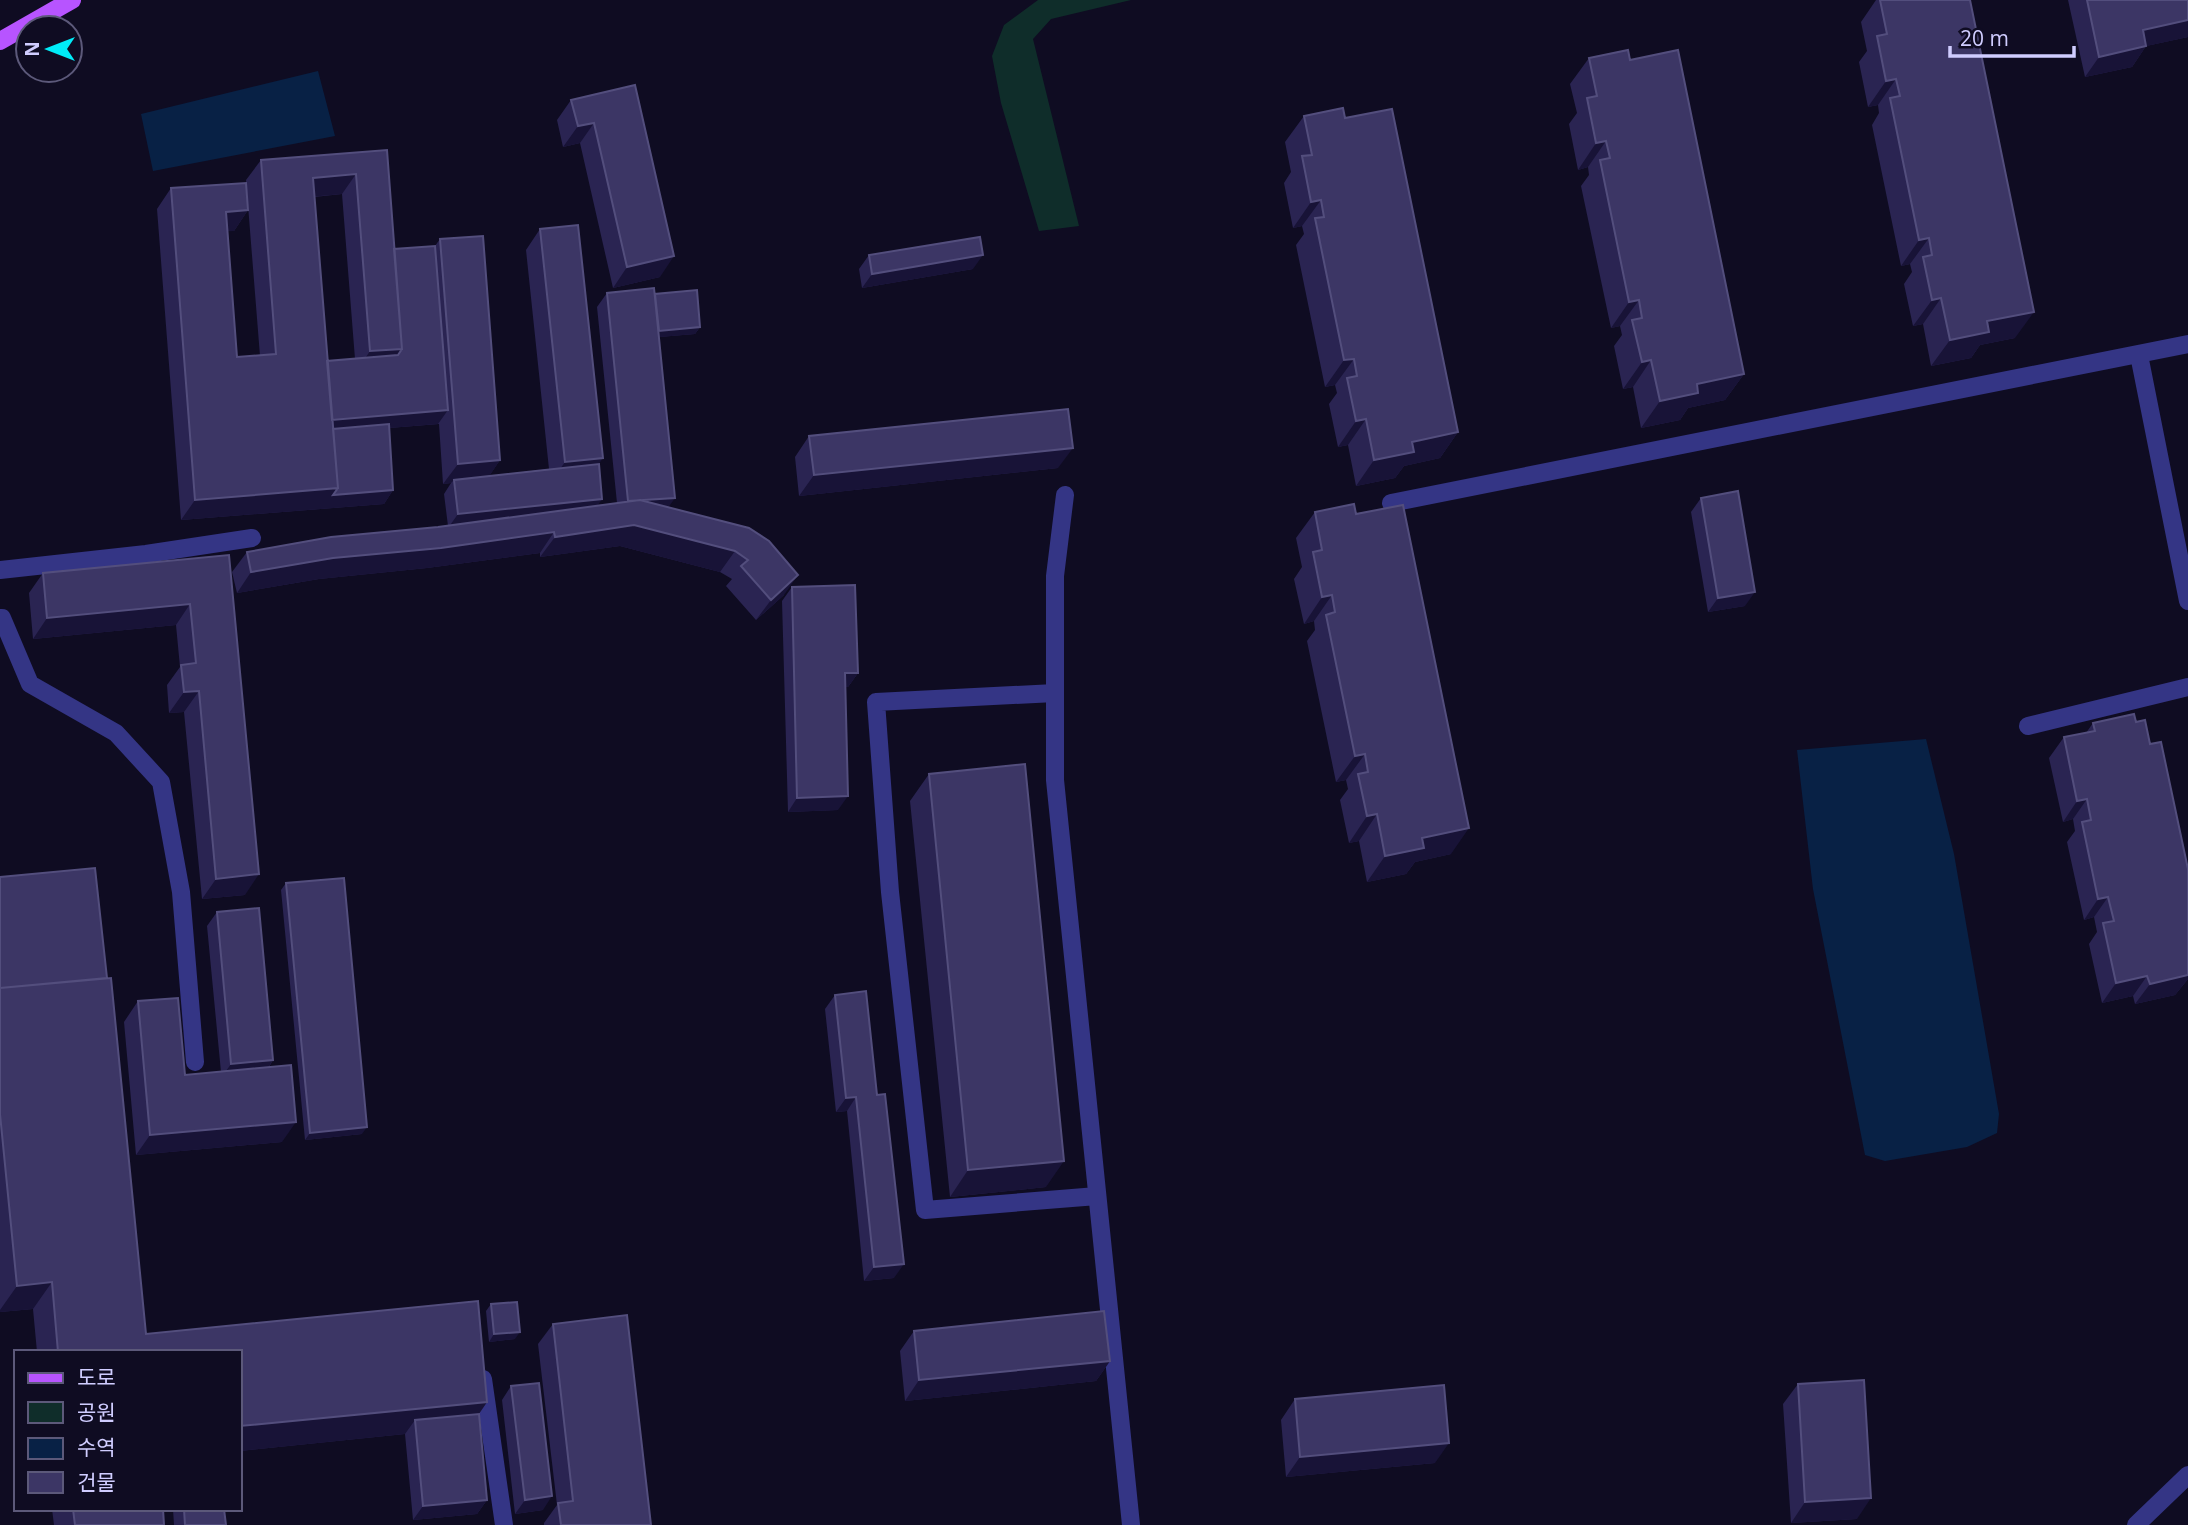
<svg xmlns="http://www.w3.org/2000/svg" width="2188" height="1525" viewBox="0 0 2188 1525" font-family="'Open Sans','Noto Sans KR',sans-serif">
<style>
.green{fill:#0f2d2a}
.water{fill:#082145}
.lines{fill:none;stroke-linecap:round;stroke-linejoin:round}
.minor{stroke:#343585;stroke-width:18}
.major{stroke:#b754ff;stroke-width:18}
.wall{fill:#2a2452;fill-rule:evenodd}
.shaded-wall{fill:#181337}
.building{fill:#3c3665;stroke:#534e7d;stroke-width:2}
</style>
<rect width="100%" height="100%" fill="#0f0c22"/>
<path class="green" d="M 1038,0 L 1131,0 L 1051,19 L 1033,39 L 1079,226 L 1039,231 L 1001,103 L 992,56 L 1004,25 Z"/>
<path class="water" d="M 318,71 L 335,136 L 153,171 L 141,114 Z
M 1926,739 L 1954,854 L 1999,1114 L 1997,1133 L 1967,1147 L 1885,1161 L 1865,1155 L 1813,889 L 1797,750 Z"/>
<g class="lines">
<path class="minor" d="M 2139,355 L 2188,601
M 1065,495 L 1055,576 L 1055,780 L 1131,1525
M 1391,503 L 2188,344
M 0,570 L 146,554 L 252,538
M 0,618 L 2,618 L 30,684 L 116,733 L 161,782 L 181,892 L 195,1062
M 1055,693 L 876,702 L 890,892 L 925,1210 L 1097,1196
M 2028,726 L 2188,687
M 483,1379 L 504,1525
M 2136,1525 L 2188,1475"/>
<path class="major" d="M 0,41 L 72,0"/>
</g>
<path class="wall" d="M 1876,0 L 1970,0 L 2015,338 L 1980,345 L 1971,358 L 1931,366 L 1923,324 L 1913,326 L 1904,284 L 1912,272 L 1910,264 L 1901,266 L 1872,125 L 1879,113 L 1878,105 L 1868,107 L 1859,62 L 1867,51 L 1861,22 Z
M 2068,0 L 2188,0 L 2188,37 L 2146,46 L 2132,67 L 2085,77 Z
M 1589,58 L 1630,60 L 1744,374 L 1725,400 L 1688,408 L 1680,420 L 1641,428 L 1633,387 L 1623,389 L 1614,346 L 1622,335 L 1620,326 L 1611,328 L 1581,186 L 1589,175 L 1588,167 L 1578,170 L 1569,124 L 1577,113 L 1570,84 Z
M 635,85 L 660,277 L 613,288 L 580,143 L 563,147 L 557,120 L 571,100 Z
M 1304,116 L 1345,118 L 1458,432 L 1440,458 L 1404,466 L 1395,478 L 1356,486 L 1348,445 L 1338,447 L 1329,404 L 1337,393 L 1335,385 L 1325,387 L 1296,245 L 1304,234 L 1302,226 L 1293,228 L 1284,183 L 1291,172 L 1285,142 Z
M 387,150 L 394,249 L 435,246 L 440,239 L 500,460 L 489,476 L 549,469 L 526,250 L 540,229 L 599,464 L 598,505 L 617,503 L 597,307 L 607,293 L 655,294 L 700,327 L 695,334 L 659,337 L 668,507 L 749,528 L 784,595 L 756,620 L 726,586 L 732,579 L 720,572 L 620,546 L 540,557 L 540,553 L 427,568 L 319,579 L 237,593 L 232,572 L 247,552 L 448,526 L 444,494 L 451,483 L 443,484 L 439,424 L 389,428 L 393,490 L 384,504 L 181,520 L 157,209 L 171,188 L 248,210 L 234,231 L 227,231 L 237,357 L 260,356 L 246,180 L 261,160 ZM 342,194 L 355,359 L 327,361 L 314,197 Z
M 869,255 L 973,269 L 862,288 L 859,269 Z
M 809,436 L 1058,468 L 799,496 L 795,457 Z
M 1701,498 L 1745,606 L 1708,612 L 1691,512 Z
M 1315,512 L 1356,514 L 1451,854 L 1415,862 L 1406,874 L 1367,882 L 1359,841 L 1349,843 L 1340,800 L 1348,789 L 1346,780 L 1336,782 L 1307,641 L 1315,630 L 1314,621 L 1304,624 L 1294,579 L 1302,567 L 1296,538 Z
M 229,555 L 245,895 L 202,899 L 184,712 L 169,713 L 167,685 L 180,667 L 176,625 L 33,639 L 29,593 L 43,573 Z
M 792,587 L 858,673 L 848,687 L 845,687 L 838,810 L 788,812 L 782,601 Z
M 2136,722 L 2150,744 L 2188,869 L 2188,979 L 2175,995 L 2135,1004 L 2133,996 L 2102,1003 L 2089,944 L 2097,932 L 2094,917 L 2084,920 L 2067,842 L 2075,831 L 2073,819 L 2063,822 L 2049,758 L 2064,737 L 2086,733 L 2093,723 Z
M 929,774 L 1046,1187 L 950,1197 L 910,801 Z
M 95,868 L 107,978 L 111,978 L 146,1334 L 478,1301 L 487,1402 L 479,1414 L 487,1500 L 477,1514 L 413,1520 L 405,1434 L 240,1451 L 240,1352 L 37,1352 L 33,1309 L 0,1312 L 0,877 Z
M 286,883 L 362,1134 L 305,1140 L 281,890 Z
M 217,912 L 273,1060 L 269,1067 L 282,1142 L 136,1155 L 124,1022 L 138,1001 L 185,1075 L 221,1072 L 207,926 Z
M 835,995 L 877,1095 L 894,1278 L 864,1281 L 847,1111 L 836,1112 L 825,1009 Z
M 491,1304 L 515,1339 L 489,1342 L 486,1311 Z
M 553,1324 L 651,1525 L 544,1525 L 544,1523 L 557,1505 L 538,1344 Z
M 914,1331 L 1110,1361 L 1096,1381 L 905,1401 L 900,1351 Z
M 1798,1384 L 1857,1519 L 1791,1523 L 1783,1404 Z
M 511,1386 L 543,1510 L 515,1514 L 502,1400 Z
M 1295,1399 L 1435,1463 L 1286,1477 L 1281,1420 Z
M 52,1509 L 163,1509 L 164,1525 L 54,1525 Z
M 173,1509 L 224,1509 L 226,1525 L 174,1525 Z"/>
<path class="shaded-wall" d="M 2188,20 L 2188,37 L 2128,50 L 2143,30 Z
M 2146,46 L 2132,67 L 2085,77 L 2099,57 Z
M 1896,79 L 1878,105 L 1868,107 L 1886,81 Z
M 594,123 L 580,143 L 563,147 L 578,126 Z
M 1606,141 L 1588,167 L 1578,170 L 1596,143 Z
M 356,174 L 342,194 L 298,198 L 313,178 Z
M 1321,200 L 1302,226 L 1293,228 L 1311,202 Z
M 248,210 L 234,231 L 212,232 L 226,212 Z
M 1929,238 L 1910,264 L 1901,266 L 1919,240 Z
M 983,255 L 973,269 L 862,288 L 872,274 Z
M 674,256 L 660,277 L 613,288 L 627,267 Z
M 1941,298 L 1923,324 L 1913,326 L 1932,300 Z
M 1639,300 L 1620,326 L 1611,328 L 1629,302 Z
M 2034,312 L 2015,338 L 1980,345 L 1971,358 L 1931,366 L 1950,340 L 1987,321 Z
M 700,327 L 695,334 L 648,338 L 653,331 Z
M 402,349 L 388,369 L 356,372 L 370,351 Z
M 1354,359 L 1335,385 L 1325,387 L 1344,360 Z
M 1651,360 L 1633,387 L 1623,389 L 1642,362 Z
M 1744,374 L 1725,400 L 1688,408 L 1680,420 L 1641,428 L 1660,401 L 1697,384 Z
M 448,410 L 438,424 L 328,433 L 327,420 Z
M 1366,419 L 1348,445 L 1338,447 L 1356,421 Z
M 1458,432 L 1440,458 L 1404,466 L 1395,478 L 1356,486 L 1374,460 L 1412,442 Z
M 1073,448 L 1058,468 L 799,496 L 814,475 Z
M 603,458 L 589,478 L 551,482 L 565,462 Z
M 500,460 L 486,481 L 454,480 L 451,483 L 443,484 L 458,464 Z
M 338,488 L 393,490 L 384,504 L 181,520 L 195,500 Z
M 675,498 L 665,512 L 628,502 Z
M 602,499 L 593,513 L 448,528 L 458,514 Z
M 634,525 L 735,551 L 720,572 L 620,546 L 540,557 L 555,537 Z
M 554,532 L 540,553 L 427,568 L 319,579 L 237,593 L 251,572 L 333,558 Z
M 798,575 L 784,595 L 756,620 L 771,600 Z
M 1755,592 L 1745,606 L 1708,612 L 1718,598 Z
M 1332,595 L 1314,621 L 1304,624 L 1322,597 Z
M 190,604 L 176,625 L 33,639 L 47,618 Z
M 845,673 L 858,673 L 848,687 L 835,687 Z
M 199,691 L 184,712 L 169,713 L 184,692 Z
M 1365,754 L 1346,780 L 1336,782 L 1355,756 Z
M 848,796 L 838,810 L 788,812 L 797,798 Z
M 2087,799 L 2073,819 L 2063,822 L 2077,801 Z
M 1377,814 L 1359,841 L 1349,843 L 1367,816 Z
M 1469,828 L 1451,854 L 1415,862 L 1406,874 L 1367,882 L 1385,856 L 1422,838 Z
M 259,874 L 245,895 L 202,899 L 216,879 Z
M 2108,897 L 2094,917 L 2084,920 L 2098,899 Z
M 2188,967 L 2188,979 L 2175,995 L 2135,1004 L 2150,984 Z
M 2147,976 L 2133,996 L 2102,1003 L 2116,983 Z
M 273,1060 L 264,1074 L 221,1078 L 231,1064 Z
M 856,1097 L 847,1111 L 836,1112 L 846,1098 Z
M 296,1122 L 282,1142 L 136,1155 L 150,1135 Z
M 367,1127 L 362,1134 L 305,1140 L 310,1133 Z
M 1064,1161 L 1046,1187 L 950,1197 L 968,1170 Z
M 904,1264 L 894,1278 L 864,1281 L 874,1267 Z
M 52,1282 L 33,1309 L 0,1312 L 0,1310 L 17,1286 Z
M 520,1332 L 515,1339 L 489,1342 L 494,1334 Z
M 1110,1361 L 1096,1381 L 905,1401 L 919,1380 Z
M 487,1402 L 469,1428 L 415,1420 L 405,1434 L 240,1451 L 240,1426 Z
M 1449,1443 L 1435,1463 L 1286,1477 L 1300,1457 Z
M 552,1496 L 543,1510 L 515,1514 L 525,1500 Z
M 1871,1498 L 1857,1519 L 1791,1523 L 1805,1502 Z
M 487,1500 L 477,1514 L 413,1520 L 423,1506 Z"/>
<path class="building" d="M 1880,0 L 1970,0 L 2034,312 L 1987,321 L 1989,332 L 1950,340 L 1941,298 L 1932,300 L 1923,257 L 1932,255 L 1929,238 L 1919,240 L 1890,98 L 1900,96 L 1896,79 L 1886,81 L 1877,36 L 1887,34 Z
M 2087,0 L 2188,0 L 2188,20 L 2143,30 L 2146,46 L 2099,57 Z
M 1628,50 L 1630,60 L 1678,50 L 1744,374 L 1697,384 L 1698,393 L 1660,401 L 1651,360 L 1642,362 L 1632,320 L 1642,318 L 1639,300 L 1629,302 L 1600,160 L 1610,158 L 1606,141 L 1596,143 L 1587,98 L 1597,96 L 1589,58 Z
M 635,85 L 674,256 L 627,267 L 594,123 L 578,126 L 571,100 Z
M 1343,108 L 1345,118 L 1392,109 L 1458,432 L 1412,442 L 1414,452 L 1374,460 L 1366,419 L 1356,421 L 1347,378 L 1357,376 L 1354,359 L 1344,360 L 1315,218 L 1324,217 L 1321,200 L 1311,202 L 1302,156 L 1312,155 L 1304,116 Z
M 387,150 L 402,349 L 370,351 L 356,174 L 313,178 L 338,488 L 195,500 L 171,188 L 246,183 L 248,210 L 226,212 L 237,357 L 276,354 L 261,160 Z
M 578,225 L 603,458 L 565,462 L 540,229 Z
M 483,236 L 500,460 L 458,464 L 440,239 Z
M 980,237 L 983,255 L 872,274 L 869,255 Z
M 435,246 L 448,410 L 332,420 L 327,361 L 398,355 L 402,349 L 394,249 Z
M 654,288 L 675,498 L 628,501 L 607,293 Z
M 697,290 L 700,327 L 659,331 L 655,294 Z
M 1068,409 L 1073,448 L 814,475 L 809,436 Z
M 389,424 L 393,490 L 333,495 L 338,488 L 333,429 Z
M 599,464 L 602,499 L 458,514 L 454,480 Z
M 1738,491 L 1755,592 L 1718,598 L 1701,498 Z
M 640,500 L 749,528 L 769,541 L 798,575 L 771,600 L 741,566 L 748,560 L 735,551 L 634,525 L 555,537 L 554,532 L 441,548 L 333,558 L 251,572 L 247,552 L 331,537 L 438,527 Z
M 1354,504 L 1356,514 L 1403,505 L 1469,828 L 1422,838 L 1424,848 L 1385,856 L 1377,814 L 1367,816 L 1358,774 L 1368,772 L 1365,754 L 1355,756 L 1326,615 L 1335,612 L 1332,595 L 1322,597 L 1313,552 L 1322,550 L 1315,512 Z
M 229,555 L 259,874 L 216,879 L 199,691 L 184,692 L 181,665 L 196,663 L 190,604 L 47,618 L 43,573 Z
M 855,585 L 858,673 L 845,673 L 848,796 L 797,798 L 792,587 Z
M 2134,714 L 2136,722 L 2145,720 L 2150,744 L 2161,742 L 2188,869 L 2188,975 L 2150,984 L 2147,976 L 2116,983 L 2103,923 L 2114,921 L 2108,897 L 2098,899 L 2082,822 L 2091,820 L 2087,799 L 2077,801 L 2064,737 L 2095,731 L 2093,723 Z
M 1025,764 L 1064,1161 L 968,1170 L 929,774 Z
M 95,868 L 107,978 L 0,988 L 0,877 Z
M 344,878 L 367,1127 L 310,1133 L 286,883 Z
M 259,908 L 273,1060 L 231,1064 L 217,912 Z
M 111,978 L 146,1334 L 478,1301 L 487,1402 L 240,1426 L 240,1352 L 58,1352 L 52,1282 L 17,1286 L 0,1114 L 0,988 Z
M 866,991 L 877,1095 L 885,1094 L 904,1264 L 874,1267 L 856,1097 L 846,1098 L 835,995 Z
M 178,998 L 185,1075 L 291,1065 L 296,1122 L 150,1135 L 138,1001 Z
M 517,1302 L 520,1332 L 494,1334 L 491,1304 Z
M 1104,1311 L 1110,1361 L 919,1380 L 914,1331 Z
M 627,1315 L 651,1525 L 561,1525 L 558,1503 L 573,1501 L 553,1324 Z
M 1864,1380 L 1871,1498 L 1805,1502 L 1798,1384 Z
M 539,1383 L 552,1496 L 525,1500 L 511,1386 Z
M 1444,1385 L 1449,1443 L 1300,1457 L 1295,1399 Z
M 479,1414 L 487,1500 L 423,1506 L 415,1420 Z
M 73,1509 L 163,1509 L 164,1525 L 75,1525 Z
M 184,1509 L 224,1509 L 226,1525 L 185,1525 Z"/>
<rect x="14" y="1350" width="228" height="161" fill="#0f0c22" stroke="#5c597a" stroke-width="2"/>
<rect x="28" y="1373" width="35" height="10" fill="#b754ff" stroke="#5c597a" stroke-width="2"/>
<text x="77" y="1385" font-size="21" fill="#d0cdff">도로</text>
<rect x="28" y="1402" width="35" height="21" fill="#0f2d2a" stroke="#5c597a" stroke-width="2"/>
<text x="77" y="1420" font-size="21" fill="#d0cdff">공원</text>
<rect x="28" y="1438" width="35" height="21" fill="#082145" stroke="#5c597a" stroke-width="2"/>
<text x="77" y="1455" font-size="21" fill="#d0cdff">수역</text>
<rect x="28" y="1472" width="35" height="21" fill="#3c3665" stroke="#5c597a" stroke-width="2"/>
<text x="77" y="1490" font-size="21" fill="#d0cdff">건물</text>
<g transform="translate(49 49) rotate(270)"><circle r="33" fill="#0f0c22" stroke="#5c597a" stroke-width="2"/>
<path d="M0-5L12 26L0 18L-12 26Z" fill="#00ecf8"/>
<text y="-10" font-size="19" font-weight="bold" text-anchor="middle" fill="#d0cdff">N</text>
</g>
<path d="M1950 46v10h124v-10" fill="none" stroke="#d0cdff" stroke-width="3.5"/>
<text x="1960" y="46" font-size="21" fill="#d0cdff" stroke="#0f0c22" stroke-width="5" paint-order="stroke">20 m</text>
</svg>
